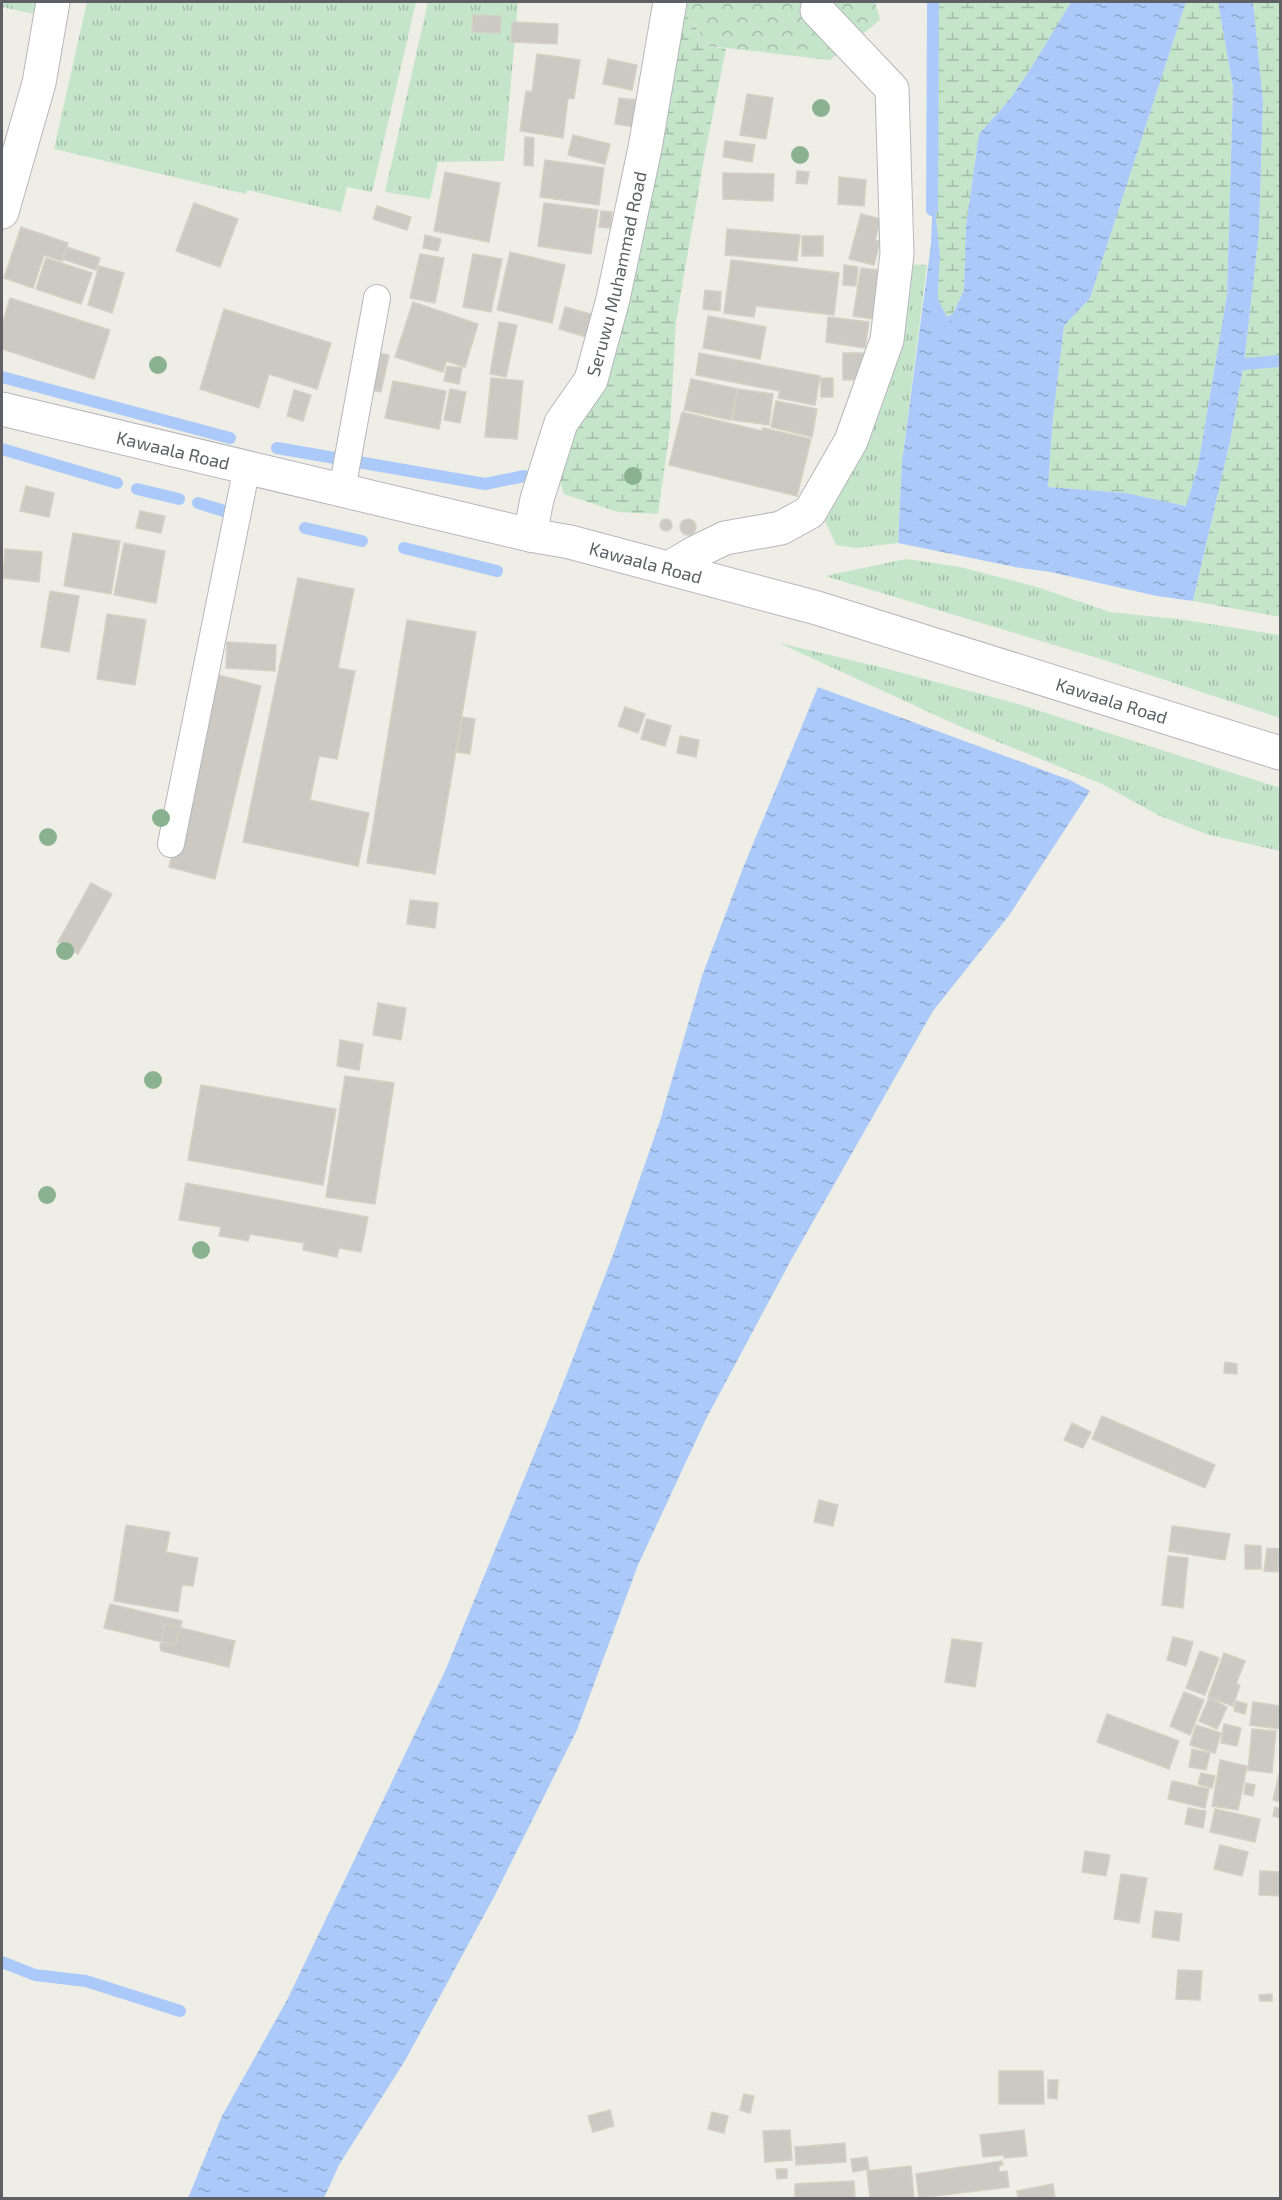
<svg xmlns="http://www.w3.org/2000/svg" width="1282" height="2200" viewBox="0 0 1282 2200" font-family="'Exo 2',sans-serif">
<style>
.grass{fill:url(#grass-tufts)}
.forest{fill:url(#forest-crowns)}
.wetland{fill:url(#wetland-marsh)}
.water{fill:url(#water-ripples)}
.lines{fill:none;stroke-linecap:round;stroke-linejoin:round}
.stream{stroke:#abcafa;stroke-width:12}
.building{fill:#cbc9c2;stroke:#d3d1c5;stroke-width:1.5}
.service-casing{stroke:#b6b7bc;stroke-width:28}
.minor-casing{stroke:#b6b7bc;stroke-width:35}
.tertiary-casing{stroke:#b6b7bc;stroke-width:35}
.service{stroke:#fff;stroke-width:26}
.minor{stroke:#fff;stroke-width:33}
.tertiary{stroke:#fff;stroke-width:33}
.tree{fill:#8bb290}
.labels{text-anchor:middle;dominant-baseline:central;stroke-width:4.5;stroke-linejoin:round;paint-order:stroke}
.street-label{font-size:18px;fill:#5e6065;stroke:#fff}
</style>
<defs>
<pattern id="grass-tufts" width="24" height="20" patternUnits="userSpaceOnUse" patternTransform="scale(1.5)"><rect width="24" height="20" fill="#c4e5ca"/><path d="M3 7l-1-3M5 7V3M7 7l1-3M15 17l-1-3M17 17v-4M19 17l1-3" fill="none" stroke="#a2bda8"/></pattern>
<pattern id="forest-crowns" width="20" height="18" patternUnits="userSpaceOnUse" patternTransform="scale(1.5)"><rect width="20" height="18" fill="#c4e5ca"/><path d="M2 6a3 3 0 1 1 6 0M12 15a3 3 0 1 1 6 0" fill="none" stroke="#a2bda8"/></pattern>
<pattern id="wetland-marsh" width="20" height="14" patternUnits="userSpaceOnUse" patternTransform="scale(1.5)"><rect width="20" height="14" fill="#c4e5ca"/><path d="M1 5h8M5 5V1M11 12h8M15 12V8" fill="none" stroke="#a2bda8"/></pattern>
<pattern id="water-ripples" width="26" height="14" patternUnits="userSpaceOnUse" patternTransform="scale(1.5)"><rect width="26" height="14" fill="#abcafa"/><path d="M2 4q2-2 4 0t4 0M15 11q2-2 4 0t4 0" fill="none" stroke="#8ea7ce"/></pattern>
</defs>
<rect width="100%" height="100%" fill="#efeee6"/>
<path class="grass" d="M 2,2 L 36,2 L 34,14 L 2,7 Z
M 87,2 L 416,2 L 372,192 L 347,187 L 341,212 L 247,190 L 246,194 L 54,149 Z
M 428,2 L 518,2 L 504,161 L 438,162 L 430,199 L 385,192 Z
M 903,264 L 927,265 L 902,462 L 898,543 L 856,548 L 836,545 L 823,516 L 883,404 L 898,337 Z
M 906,559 L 960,567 L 1037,587 L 1110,612 L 1178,619 L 1280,635 L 1280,718 L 1101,659 L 825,576 Z
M 779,643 L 884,668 L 1018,704 L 1280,788 L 1280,851 L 1206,834 L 1158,815 L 1102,784 L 959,726 Z"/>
<path class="forest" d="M 686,2 L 875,2 L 880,20 L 830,60 L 709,46 L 684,11 Z"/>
<path class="wetland" d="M 933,2 L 1071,2 L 1033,65 L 1010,99 L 979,134 L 966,226 L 964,290 L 953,314 L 935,322 L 940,256 L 933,189 Z
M 1186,2 L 1218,2 L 1233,87 L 1227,295 L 1198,466 L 1187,506 L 1126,493 L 1048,487 L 1053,418 L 1064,326 L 1090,298 Z
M 1253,2 L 1280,2 L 1280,617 L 1193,601 L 1231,437 L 1245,356 L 1259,231 L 1263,101 Z
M 684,11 L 709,46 L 726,49 L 705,153 L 676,321 L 670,429 L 658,514 L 618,512 L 564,494 L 558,475 Z"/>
<path class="water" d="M 1071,2 L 1186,2 L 1090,298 L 1064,326 L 1053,418 L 1048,487 L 1126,493 L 1186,506 L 1198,466 L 1227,295 L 1233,87 L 1218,2 L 1253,2 L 1263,101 L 1259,231 L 1245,356 L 1231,437 L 1193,601 L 1157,596 L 1050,572 L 1015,567 L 898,543 L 902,462 L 931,244 L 933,189 L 940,256 L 936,322 L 953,314 L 964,290 L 966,226 L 979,134 L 1010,99 L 1033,65 Z
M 818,687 L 1070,780 L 1090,791 L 1010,914 L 933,1011 L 790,1262 L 706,1419 L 638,1565 L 577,1730 L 495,1895 L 406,2059 L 339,2165 L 324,2198 L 188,2198 L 222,2116 L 287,2000 L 445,1671 L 557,1399 L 613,1255 L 660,1121 L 702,976 L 743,868 Z"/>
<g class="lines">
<path class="stream" d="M 932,210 L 933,2
M 932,294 L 932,301 L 948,332
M 1231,365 L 1280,361
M 2,377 L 230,438
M 277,448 L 485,484 L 524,476
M 2,449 L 117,483
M 137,489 L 179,499
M 198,503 L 224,511
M 305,528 L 362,541
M 404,548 L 497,571
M 2,1962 L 35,1975 L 86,1981 L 180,2011"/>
</g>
<path class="building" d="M 473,15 L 501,16 L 500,33 L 472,32 Z
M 512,22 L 558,24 L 557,44 L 511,42 Z
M 537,54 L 580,60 L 574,99 L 568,98 L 563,138 L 520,131 L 526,91 L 532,92 Z
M 608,59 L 637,65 L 632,90 L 603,84 Z
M 747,94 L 773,98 L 766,139 L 740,135 Z
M 619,98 L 637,100 L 634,127 L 615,124 Z
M 573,135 L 610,144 L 605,164 L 568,155 Z
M 525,137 L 534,138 L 533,166 L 524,165 Z
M 725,141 L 755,145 L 752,162 L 723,157 Z
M 545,160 L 604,168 L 599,205 L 540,197 Z
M 797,171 L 809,172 L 807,184 L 796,183 Z
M 445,172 L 500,183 L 489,242 L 434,231 Z
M 723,173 L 774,174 L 773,201 L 723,199 Z
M 839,177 L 866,180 L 864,206 L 838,204 Z
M 194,203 L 238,219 L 220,267 L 176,251 Z
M 544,203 L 598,210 L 591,254 L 538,246 Z
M 377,206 L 411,217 L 407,230 L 373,219 Z
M 601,211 L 612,212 L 610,228 L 599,227 Z
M 861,214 L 881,219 L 875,240 L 880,241 L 874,265 L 849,259 Z
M 21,227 L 68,243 L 62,261 L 44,255 L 33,288 L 4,278 Z
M 727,229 L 800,235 L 797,261 L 725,255 Z
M 425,235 L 441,239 L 438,251 L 423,248 Z
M 802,236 L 823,236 L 823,256 L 802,256 Z
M 67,247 L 100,258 L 96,270 L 62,259 Z
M 510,252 L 565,265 L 552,323 L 497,310 Z
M 420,254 L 444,258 L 435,303 L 410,298 Z
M 473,254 L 502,259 L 491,312 L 463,307 Z
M 46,258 L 92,273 L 81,304 L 36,289 Z
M 731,260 L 839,273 L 834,315 L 756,306 L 754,317 L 724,313 Z
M 844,265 L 858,267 L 856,286 L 843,285 Z
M 99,266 L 124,273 L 112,313 L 88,305 Z
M 861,268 L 879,270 L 873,319 L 853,316 Z
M 705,290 L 721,292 L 720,311 L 703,309 Z
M 10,298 L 110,330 L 94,379 L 2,349 L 2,325 Z
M 413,302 L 478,324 L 465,367 L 446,361 L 443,372 L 395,357 Z
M 565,307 L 602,317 L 596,340 L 559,329 Z
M 224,309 L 331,343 L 317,389 L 269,374 L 259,408 L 200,389 Z
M 708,316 L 766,327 L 760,359 L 703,348 Z
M 828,317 L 869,322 L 865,348 L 826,342 Z
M 499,322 L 517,325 L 506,377 L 490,374 Z
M 373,352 L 389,355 L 381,392 L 365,389 Z
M 699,353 L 820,376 L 815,405 L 778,398 L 780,391 L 696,375 Z
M 843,353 L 864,353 L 864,380 L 843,380 Z
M 447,366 L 462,368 L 459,384 L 444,381 Z
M 491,378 L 523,381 L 517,439 L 485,437 Z
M 821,378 L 833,378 L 833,397 L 821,397 Z
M 691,379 L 738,389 L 731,420 L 684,410 Z
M 393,381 L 446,391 L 439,429 L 385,418 Z
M 450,389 L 466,392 L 460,423 L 444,420 Z
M 737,389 L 773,394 L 769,425 L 733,420 Z
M 294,390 L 311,395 L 303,421 L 287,416 Z
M 776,401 L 817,409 L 812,437 L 771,427 Z
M 682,412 L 762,431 L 763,428 L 811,439 L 797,496 L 669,465 Z
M 26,486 L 54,493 L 49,517 L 20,511 Z
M 140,511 L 165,516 L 161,533 L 136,528 Z
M660 525a6 6 0 1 1 12 0a6 6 0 1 1-12 0Z
M680 527a8 8 0 1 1 16 0a8 8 0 1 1-16 0Z
M 73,533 L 120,541 L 111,594 L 64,586 Z
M 124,543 L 165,551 L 156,603 L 114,595 Z
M 5,549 L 42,552 L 39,582 L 3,578 Z
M 298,578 L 354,589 L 338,668 L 355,671 L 337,759 L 319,756 L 310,800 L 369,813 L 358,866 L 243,842 Z
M 50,591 L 79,596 L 69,652 L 41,647 Z
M 107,614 L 146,620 L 135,685 L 97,679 Z
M 407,620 L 476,632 L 435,874 L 367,863 Z
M 227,642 L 276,645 L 275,671 L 226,668 Z
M 215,674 L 261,686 L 215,879 L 169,867 Z
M 625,707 L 645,714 L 638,733 L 618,726 Z
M 462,717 L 475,719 L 470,754 L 457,752 Z
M 647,719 L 671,726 L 665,746 L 641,739 Z
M 680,736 L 699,740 L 696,757 L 677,753 Z
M 91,883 L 112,894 L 78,954 L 58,942 Z
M 410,900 L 438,903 L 435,928 L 407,924 Z
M 378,1003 L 406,1008 L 401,1040 L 373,1035 Z
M 340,1040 L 363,1044 L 359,1070 L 337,1066 Z
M 345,1076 L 394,1083 L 375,1204 L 326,1197 Z
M 201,1085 L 336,1109 L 323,1185 L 188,1160 Z
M 186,1183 L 368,1217 L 361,1252 L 339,1248 L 337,1257 L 303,1250 L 304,1243 L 250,1234 L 248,1241 L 219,1236 L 221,1227 L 179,1220 Z
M 1225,1362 L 1237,1364 L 1237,1374 L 1224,1373 Z
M 1102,1416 L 1215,1465 L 1205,1488 L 1092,1439 Z
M 1072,1423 L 1091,1432 L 1083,1448 L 1064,1440 Z
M 819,1500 L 838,1505 L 833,1526 L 814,1522 Z
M 126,1525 L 170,1532 L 166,1552 L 198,1558 L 193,1586 L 182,1585 L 178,1612 L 114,1601 Z
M 1172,1526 L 1230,1534 L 1225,1560 L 1169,1551 Z
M 1245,1545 L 1261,1546 L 1261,1569 L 1245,1569 Z
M 1267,1548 L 1279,1549 L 1278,1572 L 1264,1571 Z
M 1168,1556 L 1188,1558 L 1183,1608 L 1162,1605 Z
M 110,1604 L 182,1621 L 175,1645 L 104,1628 Z
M 165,1624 L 235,1641 L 229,1667 L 161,1651 L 160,1646 Z
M 1173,1637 L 1193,1642 L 1186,1666 L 1167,1660 Z
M 952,1639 L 982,1643 L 975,1687 L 945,1682 Z
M 1200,1651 L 1219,1658 L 1205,1695 L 1186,1688 Z
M 1224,1653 L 1245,1661 L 1236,1684 L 1240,1685 L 1233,1706 L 1208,1697 Z
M 1184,1692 L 1204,1700 L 1190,1735 L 1170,1726 Z
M 1209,1698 L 1227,1707 L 1217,1729 L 1199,1721 Z
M 1236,1701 L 1247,1704 L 1245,1714 L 1234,1711 Z
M 1253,1702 L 1280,1706 L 1280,1729 L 1250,1725 Z
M 1107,1714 L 1179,1741 L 1169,1769 L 1097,1742 Z
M 1224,1724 L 1241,1728 L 1237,1746 L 1221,1743 Z
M 1196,1725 L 1221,1733 L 1215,1753 L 1190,1745 Z
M 1252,1729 L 1276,1731 L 1272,1773 L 1248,1770 Z
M 1192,1749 L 1210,1753 L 1206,1770 L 1189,1767 Z
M 1220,1760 L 1247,1766 L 1238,1810 L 1212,1806 Z
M 1201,1773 L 1215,1776 L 1212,1788 L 1198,1784 Z
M 1279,1774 L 1280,1774 L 1280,1802 L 1273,1800 Z
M 1172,1781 L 1209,1789 L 1205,1808 L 1168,1799 Z
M 1246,1783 L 1255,1785 L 1253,1796 L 1244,1794 Z
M 1275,1807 L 1280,1809 L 1280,1818 L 1273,1816 Z
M 1188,1808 L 1206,1811 L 1203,1828 L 1185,1824 Z
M 1215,1809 L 1260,1819 L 1255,1842 L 1210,1832 Z
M 1220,1845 L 1248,1852 L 1242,1876 L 1214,1869 Z
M 1085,1851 L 1110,1855 L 1106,1876 L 1082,1872 Z
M 1260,1871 L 1280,1872 L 1280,1896 L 1259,1895 Z
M 1121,1874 L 1147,1878 L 1139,1923 L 1114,1919 Z
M 1155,1911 L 1182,1914 L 1179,1941 L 1152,1937 Z
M 1178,1970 L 1202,1971 L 1200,2000 L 1176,1999 Z
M 1272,1994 L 1272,2001 L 1260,2001 L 1259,1995 Z
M 999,2071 L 1043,2071 L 1044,2104 L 999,2104 Z
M 1048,2080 L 1058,2080 L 1057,2099 L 1048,2098 Z
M 744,2094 L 754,2096 L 750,2113 L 740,2110 Z
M 610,2110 L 614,2126 L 593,2132 L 588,2116 Z
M 712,2112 L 728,2116 L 724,2133 L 708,2129 Z
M 790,2130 L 792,2160 L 765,2162 L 763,2131 Z
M 1024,2130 L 1027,2156 L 1004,2158 L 1004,2155 L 983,2157 L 980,2135 Z
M 845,2143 L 846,2162 L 796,2165 L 795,2147 Z
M 867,2157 L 869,2169 L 853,2172 L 851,2159 Z
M 1002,2161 L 1003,2164 L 999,2166 L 999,2172 L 1007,2171 L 1009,2187 L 919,2198 L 916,2174 Z
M 911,2166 L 914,2198 L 870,2198 L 867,2171 Z
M 776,2169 L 787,2169 L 787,2178 L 777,2179 Z
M 854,2181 L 855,2198 L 795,2198 L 795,2184 Z
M 1053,2184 L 1055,2198 L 1018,2198 L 1017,2191 Z"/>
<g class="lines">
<g class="service-casing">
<path id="service" d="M 342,490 L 377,298
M 171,844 L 247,467"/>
</g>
<g class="minor-casing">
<g id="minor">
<path d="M 2,212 L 39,83 L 53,2"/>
<path id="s1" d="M 530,535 L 537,499 L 561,423 L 591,380 L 613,299 L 645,148 L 670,2"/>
<path d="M 669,568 L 696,552 L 725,538 L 781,528 L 810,512 L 851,441 L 887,340 L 897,254 L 892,89 L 817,10"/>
</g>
</g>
<g class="tertiary-casing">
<g id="tertiary">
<path id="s2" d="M 2,409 L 530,535 L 570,542 L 817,608 L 1280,753"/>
</g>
</g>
<use href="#service" class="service"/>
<use href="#minor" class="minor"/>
<use href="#tertiary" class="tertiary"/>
</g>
<g class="tree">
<circle cx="821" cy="108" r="9"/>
<circle cx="800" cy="155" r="9"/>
<circle cx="158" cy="365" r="9"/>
<circle cx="633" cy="476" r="9"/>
<circle cx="161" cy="818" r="9"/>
<circle cx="48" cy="837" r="9"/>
<circle cx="65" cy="951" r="9"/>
<circle cx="153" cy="1080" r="9"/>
<circle cx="47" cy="1195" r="9"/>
<circle cx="201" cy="1250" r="9"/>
</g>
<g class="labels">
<g class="street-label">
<text stroke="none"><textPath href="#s1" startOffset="278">Seruwu Muhammad Road</textPath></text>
<text stroke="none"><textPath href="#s2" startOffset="176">Kawaala Road</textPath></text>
<text stroke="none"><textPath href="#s2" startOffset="662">Kawaala Road</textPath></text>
<text stroke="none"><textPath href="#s2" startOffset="1148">Kawaala Road</textPath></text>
</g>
</g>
<rect width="1282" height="2200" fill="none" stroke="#5e6065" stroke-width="6"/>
</svg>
